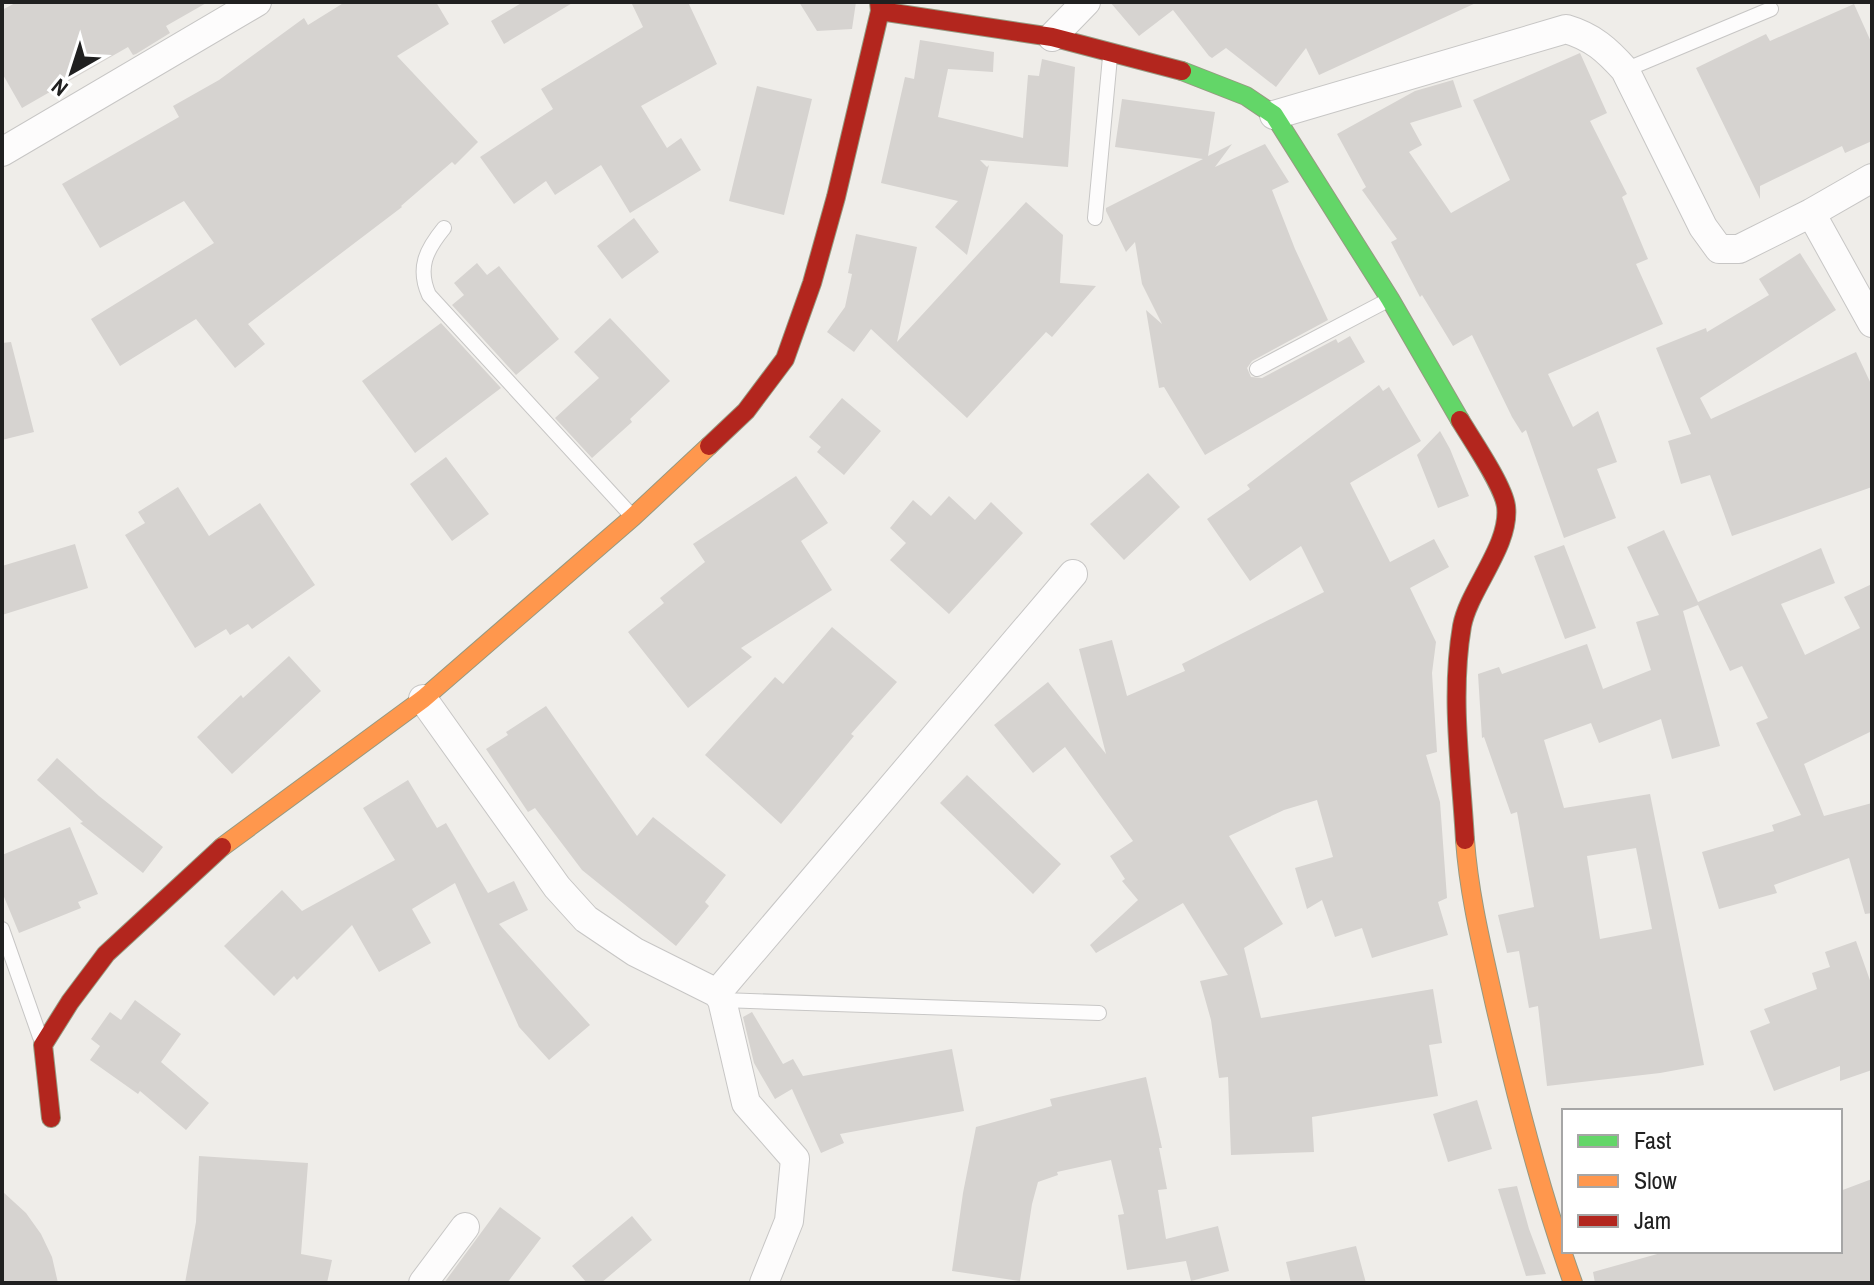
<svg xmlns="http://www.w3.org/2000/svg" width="1874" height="1285" viewBox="0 0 1874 1285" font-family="'Archivo Narrow',sans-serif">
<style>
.building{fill:#d6d3d0;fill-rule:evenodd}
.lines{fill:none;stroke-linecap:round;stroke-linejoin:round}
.lane-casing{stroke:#c7c6c5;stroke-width:16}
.street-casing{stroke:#c7c6c5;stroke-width:30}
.fast-casing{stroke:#969980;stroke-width:20}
.slow-casing{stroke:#969980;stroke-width:20}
.jam-casing{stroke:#969980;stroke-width:20}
.lane{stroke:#fdfcfc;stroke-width:14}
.street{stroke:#fdfcfc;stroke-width:28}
.fast{stroke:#63d668;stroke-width:18}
.slow{stroke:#ff974d;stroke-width:18}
.jam{stroke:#b3261e;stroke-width:18}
</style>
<rect width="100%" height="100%" fill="#efede9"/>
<path class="building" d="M 17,2 L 208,2 L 166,26 L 170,33 L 136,54 L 133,55 L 128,47 L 22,108 L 2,73 L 2,10 Z
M 345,2 L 436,2 L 449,24 L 397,56 L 478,142 L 455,165 L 452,162 L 401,206 L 402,207 L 248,324 L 265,344 L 235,368 L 196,319 L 120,366 L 91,319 L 214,243 L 184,201 L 100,248 L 62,184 L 179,117 L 173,106 L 219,80 L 304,18 L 308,25 Z
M 523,2 L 574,2 L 504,44 L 491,21 Z
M 631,2 L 688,2 L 717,64 L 641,106 L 667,148 L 681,138 L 701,170 L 630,213 L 601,165 L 555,195 L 546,181 L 514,204 L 480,157 L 553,109 L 541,89 L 643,27 Z
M 799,2 L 856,2 L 852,29 L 817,31 Z
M 1110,2 L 1478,2 L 1319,75 L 1306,48 L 1276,87 L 1226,48 L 1212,58 L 1209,56 L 1173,10 L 1139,36 Z
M 1854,4 L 1872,44 L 1872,141 L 1845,153 L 1842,146 L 1760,186 L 1760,199 L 1696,68 L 1766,34 L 1770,41 Z
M 920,40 L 994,52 L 993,72 L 948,69 L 938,117 L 1023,138 L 1028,75 L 1039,76 L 1042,59 L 1075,67 L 1068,167 L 980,160 L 987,167 L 989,165 L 967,255 L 935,227 L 958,201 L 881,183 L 905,77 L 914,79 Z
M 1580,53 L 1607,113 L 1590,121 L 1627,194 L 1622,197 L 1648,259 L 1636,264 L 1663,324 L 1548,374 L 1573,427 L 1598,411 L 1617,462 L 1597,469 L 1616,518 L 1564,538 L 1526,430 L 1522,433 L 1512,417 L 1472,335 L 1453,346 L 1422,295 L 1420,297 L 1391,242 L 1397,239 L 1362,190 L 1366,187 L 1337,134 L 1415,91 L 1453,80 L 1462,107 L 1410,123 L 1422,145 L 1409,152 L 1451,213 L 1510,180 L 1473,100 Z
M 757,86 L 812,99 L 784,215 L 729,201 Z
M 1122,99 L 1215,112 L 1208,156 L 1232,144 L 1215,167 L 1265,144 L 1289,182 L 1272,190 L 1295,249 L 1328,320 L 1252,361 L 1247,368 L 1251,377 L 1262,378 L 1336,339 L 1338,343 L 1350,336 L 1365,362 L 1205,455 L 1164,387 L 1159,388 L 1146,310 L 1162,324 L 1142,284 L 1135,242 L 1126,252 L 1106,211 L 1106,208 L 1203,159 L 1115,147 Z
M 1026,202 L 1063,235 L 1060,283 L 1096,286 L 1052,337 L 1046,332 L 967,418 L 871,329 L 854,352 L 827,332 L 845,307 L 852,274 L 848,273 L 856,234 L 917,247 L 897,342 Z
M 634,218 L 659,252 L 622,279 L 597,246 Z
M 1800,253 L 1836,310 L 1700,398 L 1711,419 L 1856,352 L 1872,386 L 1872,487 L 1732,536 L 1710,475 L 1681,484 L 1668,441 L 1691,434 L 1656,348 L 1706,328 L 1707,332 L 1769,295 L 1759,279 Z
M 477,263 L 487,275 L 499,266 L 559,339 L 516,375 L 452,305 L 464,295 L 454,283 Z
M 610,318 L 670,381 L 630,419 L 632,422 L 592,458 L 555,418 L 599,378 L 574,352 Z
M 441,323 L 501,388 L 415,453 L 362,381 Z
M 11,342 L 34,432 L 2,440 L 2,343 Z
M 1379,385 L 1383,391 L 1389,387 L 1421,441 L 1350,483 L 1390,562 L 1434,539 L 1449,567 L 1410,588 L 1436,642 L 1432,673 L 1437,752 L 1426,755 L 1440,802 L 1447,898 L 1438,902 L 1448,935 L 1372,958 L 1362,928 L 1335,937 L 1322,900 L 1307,909 L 1295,868 L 1333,857 L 1317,800 L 1284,810 L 1229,836 L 1283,924 L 1244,948 L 1261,1018 L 1433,989 L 1442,1043 L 1429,1045 L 1438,1096 L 1312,1117 L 1314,1152 L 1231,1155 L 1228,1077 L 1219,1078 L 1211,1020 L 1200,981 L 1228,975 L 1183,903 L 1096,953 L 1090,945 L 1138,900 L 1122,881 L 1125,879 L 1110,856 L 1133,841 L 1065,747 L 1033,773 L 994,725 L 1048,682 L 1106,754 L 1079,649 L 1112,640 L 1127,696 L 1185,671 L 1182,664 L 1324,592 L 1301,546 L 1250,581 L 1207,519 L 1250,489 L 1247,485 Z
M 842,398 L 881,431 L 844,475 L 817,452 L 821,447 L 809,437 Z
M 1440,431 L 1450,449 L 1469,496 L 1438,508 L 1417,455 Z
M 446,457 L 489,514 L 452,541 L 410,484 Z
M 1148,473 L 1180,507 L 1124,560 L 1090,524 Z
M 796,476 L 828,523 L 801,541 L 832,590 L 741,648 L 752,657 L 688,708 L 628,632 L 664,603 L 660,598 L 705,562 L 693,544 Z
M 178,487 L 209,536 L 260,503 L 315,585 L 252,629 L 248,624 L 230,635 L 226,629 L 195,648 L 125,535 L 145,523 L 138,512 Z
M 949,496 L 975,520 L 991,502 L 1023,533 L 949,614 L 890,560 L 906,543 L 890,528 L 913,500 L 931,516 Z
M 1664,530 L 1698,602 L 1821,548 L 1835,583 L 1781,604 L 1805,655 L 1860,628 L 1844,597 L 1872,584 L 1872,731 L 1804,764 L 1824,816 L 1872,803 L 1872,913 L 1865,914 L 1849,858 L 1774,885 L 1777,893 L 1719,909 L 1702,852 L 1774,831 L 1772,825 L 1801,815 L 1756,723 L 1768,718 L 1742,666 L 1730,671 L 1698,605 L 1683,611 L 1720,746 L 1672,759 L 1661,719 L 1599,743 L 1591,723 L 1544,740 L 1564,808 L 1650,794 L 1704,1065 L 1660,1073 L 1547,1086 L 1538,1006 L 1529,1008 L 1519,951 L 1507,953 L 1498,915 L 1534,907 L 1517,812 L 1511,814 L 1484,737 L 1482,738 L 1478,674 L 1499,667 L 1502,674 L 1587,644 L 1603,689 L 1651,670 L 1636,622 L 1659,615 L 1627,547 ZM 1636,848 L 1652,929 L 1600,939 L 1587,856 Z
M 75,544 L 88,588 L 2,615 L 2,566 Z
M 1564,545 L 1596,628 L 1565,639 L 1534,556 Z
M 832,627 L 897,682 L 851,734 L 854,736 L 781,824 L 705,755 L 775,677 L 783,684 Z
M 289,656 L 321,691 L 232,774 L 197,737 L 241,695 L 243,698 Z
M 546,706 L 637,836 L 653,817 L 726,875 L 705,902 L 709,906 L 676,946 L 582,870 L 535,808 L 528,812 L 486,749 L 508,735 L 506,732 Z
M 57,758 L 99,796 L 163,847 L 143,873 L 80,823 L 83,822 L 37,780 Z
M 967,775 L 1061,864 L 1033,894 L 940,803 Z
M 408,780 L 437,828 L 446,823 L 488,893 L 514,881 L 528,910 L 499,924 L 590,1025 L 549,1060 L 519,1027 L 455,883 L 412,909 L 431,943 L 379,972 L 352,925 L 297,980 L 294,976 L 274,996 L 224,946 L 282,890 L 302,911 L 395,860 L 363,808 Z
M 70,827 L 98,894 L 78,902 L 81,908 L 19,933 L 2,892 L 2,855 Z
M 1856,941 L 1872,986 L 1872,1070 L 1840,1081 L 1840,1066 L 1774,1091 L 1750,1031 L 1770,1023 L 1764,1009 L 1817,989 L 1812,973 L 1830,967 L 1825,952 Z
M 135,1000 L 181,1034 L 161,1062 L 209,1103 L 186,1130 L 140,1091 L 138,1094 L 90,1060 L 100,1046 L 91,1039 L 110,1012 L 121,1020 Z
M 752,1012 L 783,1064 L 793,1059 L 803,1076 L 952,1049 L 964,1111 L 840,1134 L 844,1143 L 821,1153 L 792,1089 L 775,1099 L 754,1063 L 743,1017 Z
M 1146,1077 L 1162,1148 L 1159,1148 L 1167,1189 L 1158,1190 L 1166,1239 L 1218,1226 L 1229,1271 L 1191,1281 L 1186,1261 L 1127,1270 L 1118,1215 L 1124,1214 L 1111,1160 L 1057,1172 L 1058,1175 L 1038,1182 L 1032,1204 L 1020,1281 L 952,1271 L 963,1193 L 976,1127 L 1052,1106 L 1050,1099 Z
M 1477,1100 L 1492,1149 L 1448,1162 L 1433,1114 Z
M 199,1156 L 308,1163 L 301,1254 L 332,1260 L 327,1283 L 185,1283 L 196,1222 Z
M 1872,1179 L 1872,1283 L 1595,1283 L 1593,1272 L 1668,1251 L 1840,1251 L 1840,1191 Z
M 1517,1186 L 1529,1229 L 1546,1274 L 1526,1276 L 1498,1189 Z
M 2,1191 L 26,1213 L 41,1234 L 52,1257 L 58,1283 L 2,1283 Z
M 500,1207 L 541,1238 L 507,1283 L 444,1283 Z
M 632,1216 L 652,1240 L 601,1283 L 587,1283 L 572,1266 Z
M 1356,1246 L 1366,1283 L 1291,1283 L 1286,1262 Z"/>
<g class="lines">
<g class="lane-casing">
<path id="lane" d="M 1625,70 L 1771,9
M 1095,218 L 1110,57
M 444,228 C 426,250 417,268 429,295 L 630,514
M 1257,369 L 1390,299
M 2,929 L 40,1037
M 722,1000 L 1099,1013"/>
</g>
<g class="street-casing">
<path id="street" d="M 1052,37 L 1086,2
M 1274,115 L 1566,29 C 1593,37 1607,50 1625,70 L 1703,227 L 1719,249 L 1739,249 L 1811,213 L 1872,178
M 2,152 L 257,2
M 1811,213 L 1872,323
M 423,699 L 557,887 L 586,919 L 635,952 L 717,993 L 722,1000 L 746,1103 L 795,1159 L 789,1221 L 764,1283
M 717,993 L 1073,574
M 423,1283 L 465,1227"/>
</g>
<g class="fast-casing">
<path id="fast" d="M 1182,71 L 1246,96 L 1274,115 L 1390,299 L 1460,420"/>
</g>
<g class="slow-casing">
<path id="slow" d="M 1465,840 C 1469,895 1482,947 1494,1001 C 1516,1097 1540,1191 1573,1283
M 222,847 L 423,699 L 633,517 L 709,446"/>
</g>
<g class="jam-casing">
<path id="jam" d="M 880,11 L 1052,37 L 1182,71
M 1460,420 C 1472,440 1503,485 1506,506 C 1511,545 1469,589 1462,626 C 1450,696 1461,769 1465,840
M 709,446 L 746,411 L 785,359 L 812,283 L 836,197 L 880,11 L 879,2
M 51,1118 L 43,1045 L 70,1002 L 106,954 L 222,847"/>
</g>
<use href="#lane" class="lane"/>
<use href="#street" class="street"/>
<use href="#fast" class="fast"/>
<use href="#slow" class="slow"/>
<use href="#jam" class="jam"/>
</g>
<rect width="1874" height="1285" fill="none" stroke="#202020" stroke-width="8"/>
<rect x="1562" y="1109" width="280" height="144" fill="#ffffff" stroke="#a6a6a6" stroke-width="2"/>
<rect x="1578" y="1135" width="40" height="12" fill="#63d668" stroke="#a6a6a6" stroke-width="2"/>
<text x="1634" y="1149" font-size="24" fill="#202020">Fast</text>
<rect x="1578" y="1175" width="40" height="12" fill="#ff974d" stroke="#a6a6a6" stroke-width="2"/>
<text x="1634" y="1189" font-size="24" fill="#202020">Slow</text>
<rect x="1578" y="1215" width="40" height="12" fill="#b3261e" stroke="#a6a6a6" stroke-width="2"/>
<text x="1634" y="1229" font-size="24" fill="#202020">Jam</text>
<g transform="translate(72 72) rotate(219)" stroke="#ffffff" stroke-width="6" paint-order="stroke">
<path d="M0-6L14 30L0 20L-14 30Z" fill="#202020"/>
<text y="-12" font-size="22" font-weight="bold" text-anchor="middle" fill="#202020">N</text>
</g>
</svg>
